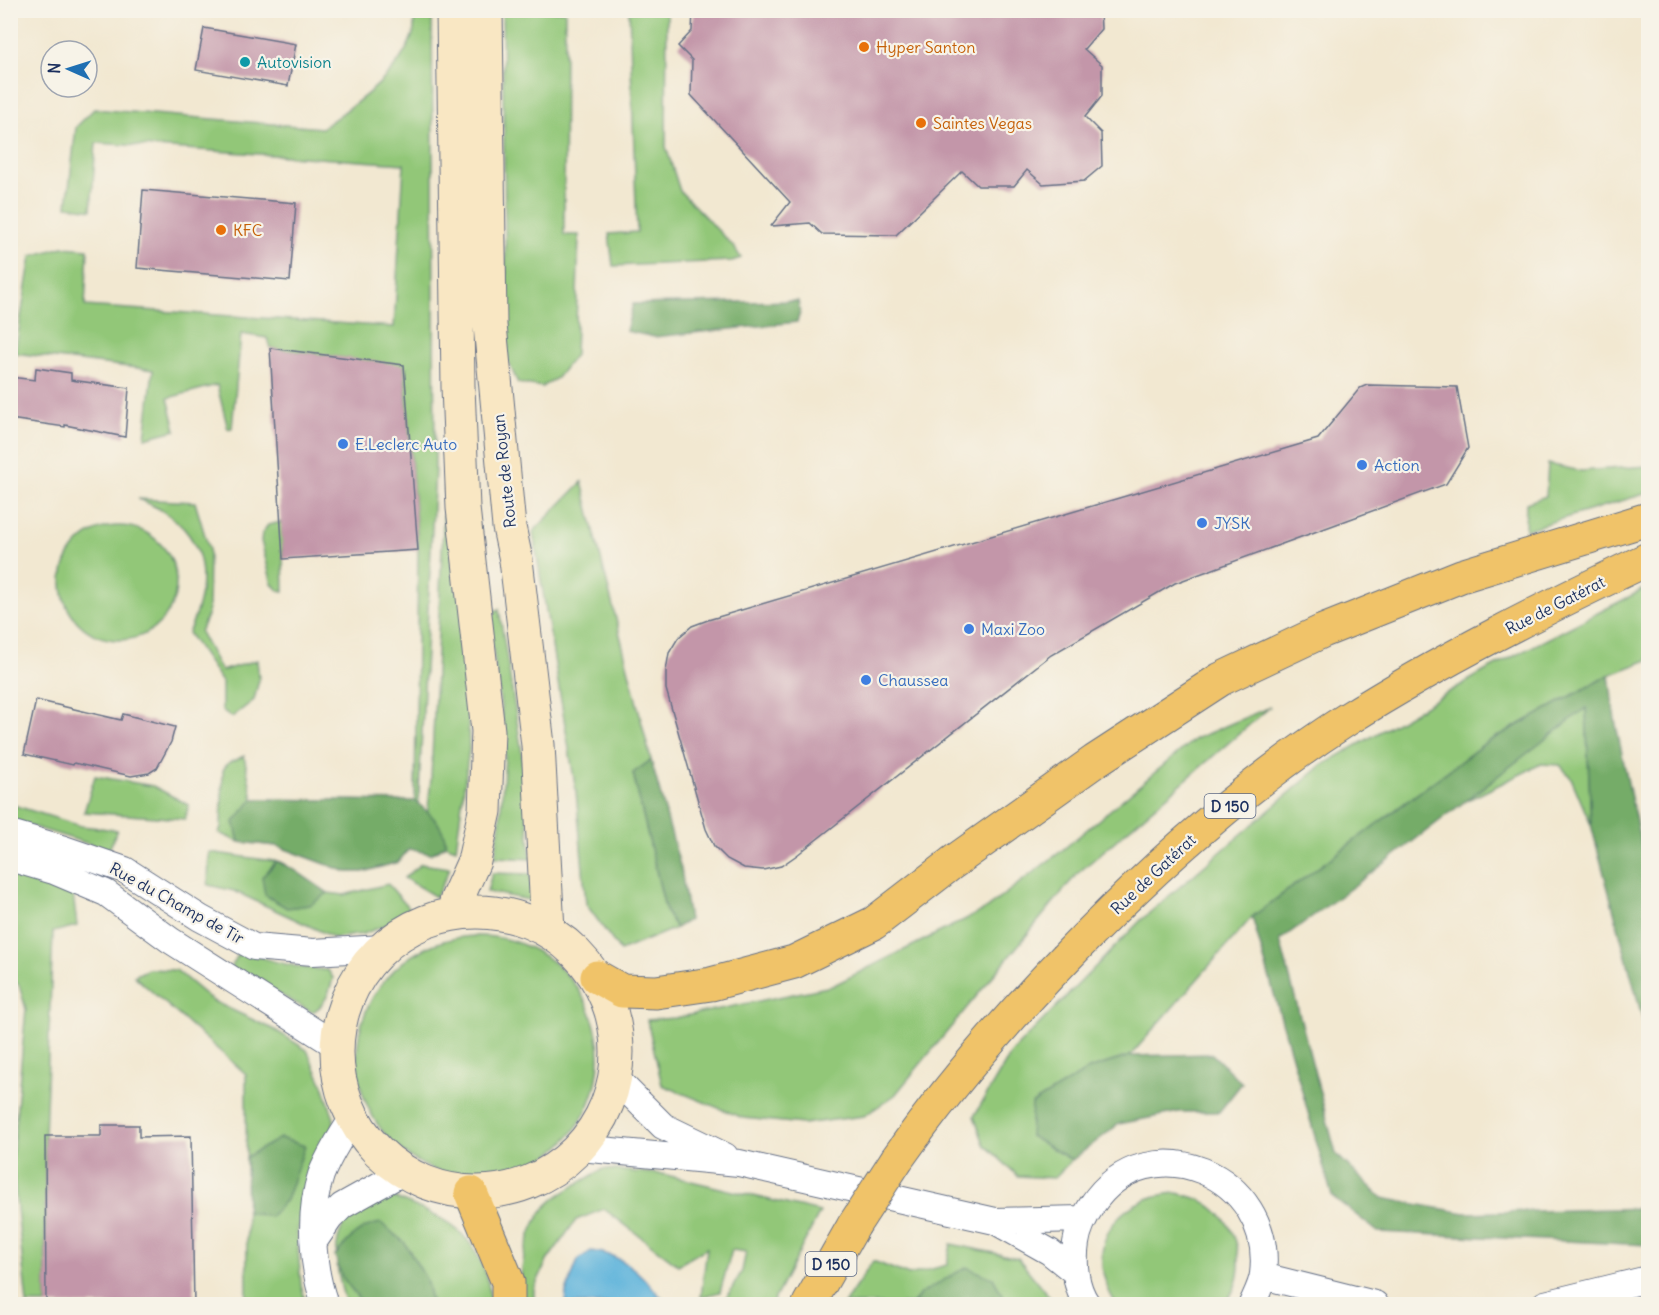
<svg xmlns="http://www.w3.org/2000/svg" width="1659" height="1315" viewBox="0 0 1659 1315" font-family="Delius,sans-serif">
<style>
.green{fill:#92c778;stroke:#567b6b;stroke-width:1.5}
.forest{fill:#75ac68;stroke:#486e63;stroke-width:1.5}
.water{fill:#5fb4db;stroke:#3d729c;stroke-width:1.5}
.building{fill:#c396a9}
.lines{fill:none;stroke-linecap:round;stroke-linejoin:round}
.minor-casing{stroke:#667086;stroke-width:28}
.secondary-casing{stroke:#667086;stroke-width:35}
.primary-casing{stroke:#667086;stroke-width:35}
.minor{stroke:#fff;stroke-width:26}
.secondary{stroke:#f9e7c3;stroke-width:33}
.primary{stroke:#f0c369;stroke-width:33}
.primary-bridge-casing{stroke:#667086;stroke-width:35;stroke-linecap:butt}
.primary-bridge{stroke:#f0c369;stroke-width:33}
.food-dot{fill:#e8710a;stroke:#f7f3e8;stroke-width:2}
.culture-dot{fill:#0f9aa8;stroke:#f7f3e8;stroke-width:2}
.shop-dot{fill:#3f7fe0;stroke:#f7f3e8;stroke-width:2}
.labels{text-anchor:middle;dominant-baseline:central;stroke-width:4.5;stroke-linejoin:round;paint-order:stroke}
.shield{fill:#f7f3e8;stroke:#5d6a87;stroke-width:1.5}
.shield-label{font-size:15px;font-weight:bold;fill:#1b2f5e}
.food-label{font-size:16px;fill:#c56008;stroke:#f7f3e8;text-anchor:start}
.culture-label{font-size:16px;fill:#0d838f;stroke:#f7f3e8;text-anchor:start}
.shop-label{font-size:16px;fill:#366cbe;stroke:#f7f3e8;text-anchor:start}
.street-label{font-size:16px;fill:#1b2f5e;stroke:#f7f3e8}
</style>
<rect width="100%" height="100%" fill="#f7f3e8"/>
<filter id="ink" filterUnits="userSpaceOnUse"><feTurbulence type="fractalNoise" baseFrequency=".0167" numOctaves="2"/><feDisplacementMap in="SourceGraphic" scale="12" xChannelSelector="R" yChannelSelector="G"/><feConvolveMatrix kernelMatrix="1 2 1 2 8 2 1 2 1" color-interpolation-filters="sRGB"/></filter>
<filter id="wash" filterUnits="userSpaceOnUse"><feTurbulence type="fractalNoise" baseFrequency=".008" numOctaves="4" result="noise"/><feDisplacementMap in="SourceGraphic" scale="24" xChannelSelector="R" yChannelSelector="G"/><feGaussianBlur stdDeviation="1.35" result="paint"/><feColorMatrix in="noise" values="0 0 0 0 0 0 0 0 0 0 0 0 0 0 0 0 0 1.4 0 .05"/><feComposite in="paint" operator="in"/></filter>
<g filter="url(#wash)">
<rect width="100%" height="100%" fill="#f2e8d1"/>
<path class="green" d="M 413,11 L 432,11 L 435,468 L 418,812 L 409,849 L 392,801 L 415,801 L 418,550 L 404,366 L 270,348 L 267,338 L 241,334 L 232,428 L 228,429 L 217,385 L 168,398 L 176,430 L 145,438 L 153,370 L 15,353 L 31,256 L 63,247 L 88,249 L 85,306 L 394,327 L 404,164 L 96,143 L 91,210 L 67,206 L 76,127 L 94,109 L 322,128 C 357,102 398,77 413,34 C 415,27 414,18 413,11 Z
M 502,11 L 565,11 L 564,235 L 579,235 L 575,355 L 557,378 L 542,387 L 518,383 L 507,359 Z
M 629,11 L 667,11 L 666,147 L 680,191 L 734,247 L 741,258 L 732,261 L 613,266 L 609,234 L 637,232 Z
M 1548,464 L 1581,471 L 1648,466 L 1648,493 L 1525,530 L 1526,503 L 1546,496 Z
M 582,482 L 651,760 L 633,773 L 666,912 L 676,928 L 620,951 L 586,904 L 576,791 L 533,532 Z
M 445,486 L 450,486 L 465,624 L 469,749 L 456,849 L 425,838 L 431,778 Z
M 138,499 L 195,502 L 209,549 L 208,613 L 200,632 L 221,671 L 257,660 L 259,680 L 254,700 L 232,717 L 222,710 L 222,682 L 188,633 C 216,572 203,524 138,499 Z
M 282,522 L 284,591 L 278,590 L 272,584 L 261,541 L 262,533 L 268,525 Z
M62 583a57 57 0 1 1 114 0a57 57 0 1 1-114 0Z
M 1648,587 L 1648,660 L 1609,675 L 1484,744 L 1252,917 L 1130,1056 L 1089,1069 L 1030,1136 L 1072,1160 L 1054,1178 L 1018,1176 L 984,1144 L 974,1116 L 1012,1052 L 1141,920 L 1321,766 L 1485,671 Z
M 499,609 L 521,746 L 531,859 L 495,857 L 500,822 L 506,744 L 488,613 Z
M 1270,707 L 1077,874 L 895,1095 L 864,1116 L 803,1124 L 743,1118 L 662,1085 L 647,1020 L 675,1018 L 832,986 L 984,910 L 1060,852 L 1195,739 Z
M 1586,707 L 1591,825 L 1571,778 L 1560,765 L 1541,764 L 1464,802 Z
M 244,756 L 253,799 L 376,801 L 398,862 L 363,872 L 347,872 L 278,846 L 239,842 L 219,833 L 221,827 L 223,770 L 228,763 Z
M 95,776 L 153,786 L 189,805 L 185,819 L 84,812 Z
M 10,804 L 81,826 L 117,830 L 109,850 L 11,820 Z
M 209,852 L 281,862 L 328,893 L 344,895 L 388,884 L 414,914 L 363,934 L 335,938 L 234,891 L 208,885 Z
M 421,864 L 450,868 L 436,897 L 404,878 Z
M 11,873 L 73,893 L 77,926 L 53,932 L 45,1136 L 46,1304 L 27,1304 L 12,1161 L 26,1009 L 19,985 L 11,979 Z
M 492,873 L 530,874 L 535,901 L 487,892 Z
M357 1057a121 121 0 1 1 242 0a121 121 0 1 1-242 0Z
M 240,951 C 269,960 297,969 328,970 L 333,978 C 330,991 325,1007 312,1012 L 231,968 Z
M 148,969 L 176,970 L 213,1001 L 275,1030 L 307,1050 L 323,1085 L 334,1119 L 333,1132 L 309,1174 L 297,1234 L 301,1285 L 306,1304 L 247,1304 L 246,1074 L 134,976 Z
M 603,1169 L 662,1174 L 820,1212 L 772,1304 L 723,1304 L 742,1271 L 746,1252 L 732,1250 L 720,1292 L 701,1297 L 707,1248 L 678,1265 L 604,1209 L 576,1220 L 547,1261 L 534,1289 L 534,1304 L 519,1304 C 520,1270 526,1220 555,1198 C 570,1187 587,1179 603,1169 Z
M 1177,1193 C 1190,1196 1202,1199 1212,1207 C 1242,1231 1248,1274 1225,1304 L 1116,1304 C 1081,1249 1114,1196 1177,1193 Z
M 392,1197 C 428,1212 463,1222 480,1260 C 487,1277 490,1285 490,1304 L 346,1304 C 334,1267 326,1223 369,1202 C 376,1199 385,1199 392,1197 Z
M 951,1244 L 1018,1258 L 1055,1304 L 1007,1304 L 993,1278 L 920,1294 L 913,1304 L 844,1304 L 873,1261 L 909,1275 L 947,1265 Z"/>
<path class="forest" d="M 798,301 L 800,313 L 797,322 L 654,337 L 626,331 L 633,304 Z
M 1609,675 L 1615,720 L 1648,879 L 1648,1039 L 1591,825 L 1586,708 L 1377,869 L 1280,940 L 1336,1154 L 1382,1198 L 1465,1213 L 1648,1208 L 1648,1245 L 1378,1232 L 1332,1196 L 1252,917 L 1484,744 Z
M 651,760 L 681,869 L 689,920 L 676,928 L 666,912 L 633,773 Z
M 253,799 L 415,801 C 430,813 445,826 446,845 L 431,854 L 409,849 L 398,862 L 363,872 L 347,872 L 277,846 L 239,842 L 234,822 Z
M 277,861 L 296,871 L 328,893 L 310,905 L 287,908 L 265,895 L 262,877 Z
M 1212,1054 L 1242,1083 L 1219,1112 L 1179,1112 L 1119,1124 L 1072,1160 L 1030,1136 L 1032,1104 L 1089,1069 L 1130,1056 Z
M 280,1138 L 305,1146 L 286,1200 L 270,1217 L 247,1212 L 246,1157 Z
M 381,1223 L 405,1243 L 426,1279 L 432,1304 L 363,1304 L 342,1277 L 335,1256 C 349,1239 359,1226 381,1223 Z
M 966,1267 L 993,1278 L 1007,1304 L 913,1304 L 920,1294 Z"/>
<path class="water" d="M 591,1251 C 627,1254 645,1279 667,1304 L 565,1304 L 566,1292 L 578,1260 Z"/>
<g id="blocks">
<path class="building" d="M 693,10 L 1100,10 L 1101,29 L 1084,49 L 1102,65 L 1102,96 L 1085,117 L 1101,133 L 1102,166 L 1084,181 L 1043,184 L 1027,170 L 1014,186 L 978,186 L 962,171 L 896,235 L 822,234 L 810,223 L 771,226 L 790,202 L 691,95 L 692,60 L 678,46 L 692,31 Z
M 204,28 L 296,44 L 288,86 L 196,70 Z
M 143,190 L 296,203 L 290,281 L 137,268 Z
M 270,348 L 404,365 L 418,550 L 283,559 Z
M 36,368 L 71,373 L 71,380 L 129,388 L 125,437 L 65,425 L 65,427 L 10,419 L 10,377 L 35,380 Z
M 1367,385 L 1457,387 L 1468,448 L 1446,484 L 1175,583 L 1051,655 L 797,855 L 781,866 L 763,870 L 744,868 L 727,859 L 714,846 L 706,829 L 666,689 L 666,671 L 669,653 L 678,638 L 692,626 L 708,620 L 1318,439 L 1360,388 Z
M 36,700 L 121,720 L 123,714 L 175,727 L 171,742 L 157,768 L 149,773 L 131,776 L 74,763 L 73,765 L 24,754 Z
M 101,1125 L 139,1125 L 139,1137 L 191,1136 L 194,1305 L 46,1305 L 45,1136 L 101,1136 Z"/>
</g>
</g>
<g filter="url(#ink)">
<use href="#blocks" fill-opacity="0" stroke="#667086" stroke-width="1.5"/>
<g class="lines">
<g class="minor-casing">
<path id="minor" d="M 10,833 L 64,849 L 125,870 L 200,918 L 254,947 L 313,952 L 383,948
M 10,858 L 54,871 L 106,893 L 170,940 L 337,1046
M 616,1079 L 663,1126 L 725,1156
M 580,1148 L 739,1163 L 995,1221 L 1082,1219
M 995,1221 L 1050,1252 L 1075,1272
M 315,1240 L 330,1218 L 342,1206 L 403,1172
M 1263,1276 L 1375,1304
M 325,1304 C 312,1268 308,1213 321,1175 C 329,1155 341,1136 353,1118
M 1087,1304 C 1075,1287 1073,1263 1076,1243 C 1078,1228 1084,1217 1092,1205 C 1148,1121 1275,1175 1263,1274 C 1262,1284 1256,1295 1252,1304
M 1545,1304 L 1648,1279"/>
</g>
<g class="secondary-casing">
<path id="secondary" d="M 486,10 L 490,325 L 509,527 L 516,560 L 538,745 L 548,930
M337 1052a140 140 0 1 1 280 0a140 140 0 1 1-280 0Z
M 453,913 L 457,899 L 474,861 L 485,811 L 488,731 L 463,508 L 458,387 L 453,10"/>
</g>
<g class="primary-casing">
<path id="primary" d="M 597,977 L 622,991 L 656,992 L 711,984 L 794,962 L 874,923 L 952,863 L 1095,761 L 1221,679 L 1323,631 L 1461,576 L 1648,519
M 897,1159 C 954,1078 1018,1006 1087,936 C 1165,857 1252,780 1346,720 C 1443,659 1545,608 1648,559
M 471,1193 L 508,1282 L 508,1304
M 809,1304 L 854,1225"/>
</g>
<use href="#minor" class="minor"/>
<use href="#secondary" class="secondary"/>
<use href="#primary" class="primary"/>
<g class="primary-bridge-casing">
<path id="primary-bridge" d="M 854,1225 L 897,1159"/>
</g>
<use href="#primary-bridge" class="primary-bridge"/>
</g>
</g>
<g class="food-dot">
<circle cx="864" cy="47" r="6"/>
<circle cx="921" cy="123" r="6"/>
<circle cx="221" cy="230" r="6"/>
</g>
<circle class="culture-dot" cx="245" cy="62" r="6"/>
<g class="shop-dot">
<circle cx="343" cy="444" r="6"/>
<circle cx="1362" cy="465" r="6"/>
<circle cx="1202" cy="523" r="6"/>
<circle cx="969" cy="629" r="6"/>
<circle cx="866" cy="680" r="6"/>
</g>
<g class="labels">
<g class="shield">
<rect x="1204.5" y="794" width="51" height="24" rx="4.5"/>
<rect x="805.5" y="1252" width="51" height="24" rx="4.5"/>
</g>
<g class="shield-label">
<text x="1230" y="806">D 150</text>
<text x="831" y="1264">D 150</text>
</g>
<g class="food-label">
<text x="876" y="47">Hyper Santon</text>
<text x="933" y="123">Saintes Vegas</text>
<text x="233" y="230">KFC</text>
</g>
<g class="culture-label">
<text x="257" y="62">Autovision</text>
</g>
<g class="shop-label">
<text x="355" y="444">E.Leclerc Auto</text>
<text x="1374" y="465">Action</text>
<text x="1214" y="523">JYSK</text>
<text x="981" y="629">Maxi Zoo</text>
<text x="878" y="680">Chaussea</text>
</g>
<g class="street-label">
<text transform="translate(504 471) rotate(-96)">Route de Royan</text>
<text transform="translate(1555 605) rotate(-27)">Rue de Gatérat</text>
<text transform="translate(1153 874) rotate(-43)">Rue de Gatérat</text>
<text transform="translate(177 903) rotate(29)">Rue du Champ de Tir</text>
</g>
</g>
<rect width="1659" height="1315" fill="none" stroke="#f7f3e8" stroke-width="36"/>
<g transform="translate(69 69) rotate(273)"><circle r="28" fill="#f7f3e8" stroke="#9fa5b1" stroke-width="1.5"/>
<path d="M0-4.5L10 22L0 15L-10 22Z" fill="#1f6fb2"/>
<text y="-9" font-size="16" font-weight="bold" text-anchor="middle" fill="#1b2f5e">N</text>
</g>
</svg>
